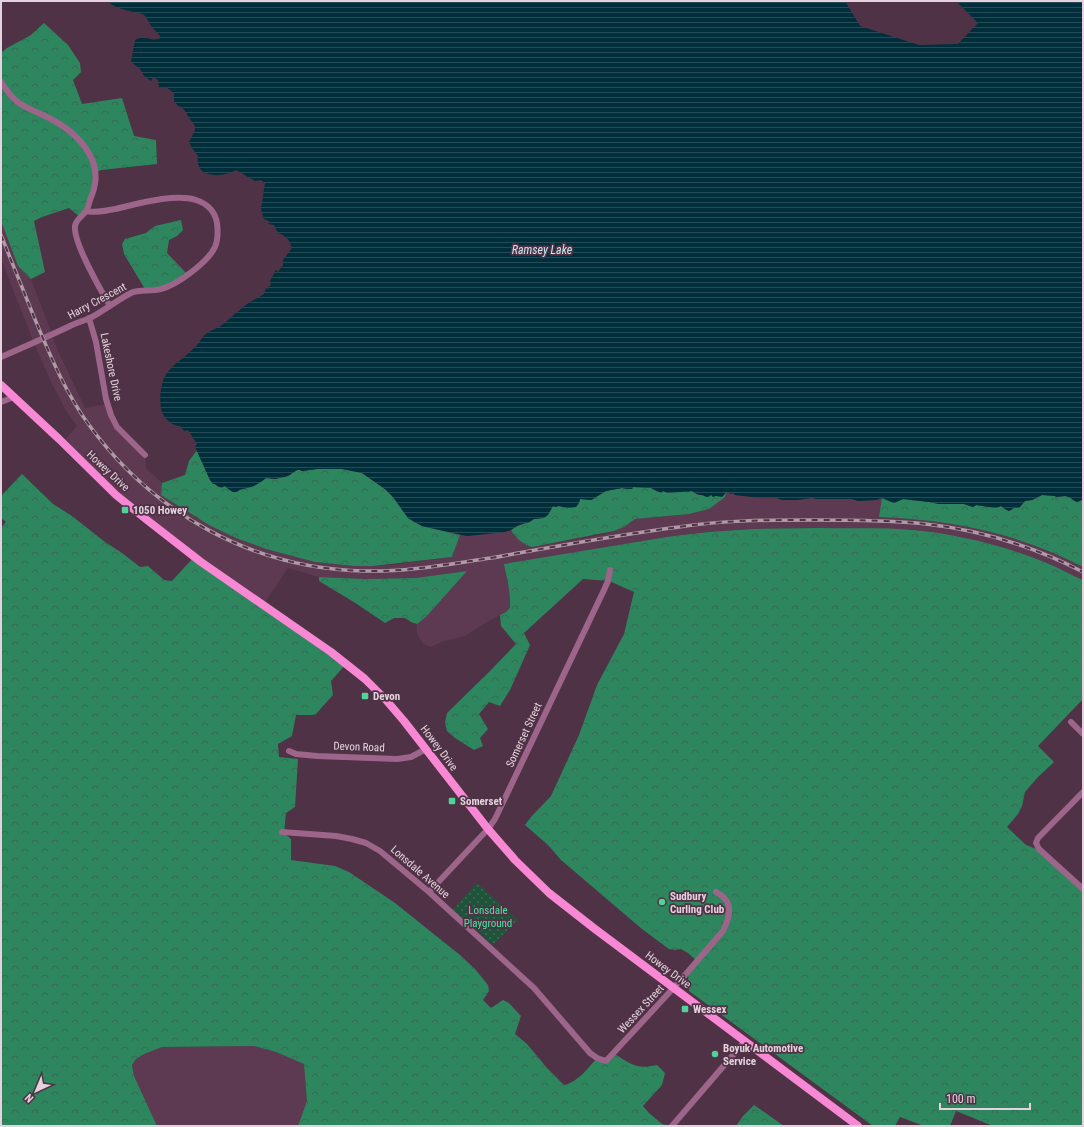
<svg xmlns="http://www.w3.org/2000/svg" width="1084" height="1127" viewBox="0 0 1084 1127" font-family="'Roboto Condensed',sans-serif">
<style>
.built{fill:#5d3a51}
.forest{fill:url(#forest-crowns)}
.park{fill:url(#park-dots)}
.water{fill:url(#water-rules)}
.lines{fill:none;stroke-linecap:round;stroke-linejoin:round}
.minor{stroke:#9c6589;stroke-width:6}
.major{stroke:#f887d4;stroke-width:8}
.rail-casing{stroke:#b09aa8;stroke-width:3.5}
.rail{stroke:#4f3245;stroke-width:2;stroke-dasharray:6;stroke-linecap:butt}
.poi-dot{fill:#51d397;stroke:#4f3245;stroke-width:1.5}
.labels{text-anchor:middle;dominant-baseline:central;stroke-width:3.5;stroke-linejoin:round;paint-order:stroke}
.street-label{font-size:11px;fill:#e5d2de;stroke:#4f3245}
.poi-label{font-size:11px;font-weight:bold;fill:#e5d2de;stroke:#4f3245;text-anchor:start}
.park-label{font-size:11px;fill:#4ae5a1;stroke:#4f3245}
.water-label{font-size:12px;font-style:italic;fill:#cae7f0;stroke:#4f3245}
</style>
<defs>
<pattern id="forest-crowns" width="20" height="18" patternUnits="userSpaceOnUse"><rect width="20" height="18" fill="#2d865e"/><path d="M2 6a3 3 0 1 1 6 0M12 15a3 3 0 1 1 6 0" fill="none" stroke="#376a53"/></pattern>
<pattern id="park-dots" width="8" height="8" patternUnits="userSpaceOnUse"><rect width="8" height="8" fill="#1f543b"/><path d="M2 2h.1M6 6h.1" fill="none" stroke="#3f6c57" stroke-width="1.8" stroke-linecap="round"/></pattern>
<pattern id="water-rules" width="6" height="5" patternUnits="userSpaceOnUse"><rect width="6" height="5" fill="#002e3a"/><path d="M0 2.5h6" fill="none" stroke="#254b56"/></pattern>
</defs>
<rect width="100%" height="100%" fill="#4f3245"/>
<path class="built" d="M 1,221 L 18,266 L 31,279 L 58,351 L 85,408 L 107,404 L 111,415 L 145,455 L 146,468 L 162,483 L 161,495 L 209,525 L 236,538 L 266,549 L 315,562 L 354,566 L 373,566 L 391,565 L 452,557 L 460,535 L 467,536 L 505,532 L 511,530 L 514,536 L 517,538 L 532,547 L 606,534 L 624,527 L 635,519 L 689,514 L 709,509 L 727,495 L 727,492 L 731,494 L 733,493 L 735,495 L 761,498 L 776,498 L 783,500 L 797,500 L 812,498 L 817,499 L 852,499 L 858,501 L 876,500 L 882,498 L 880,517 L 926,520 L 950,523 L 973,527 L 1028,543 L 1067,559 L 1083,567 L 1083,580 L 1048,563 L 1018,552 L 989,544 L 960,537 L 922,531 L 819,528 L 753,529 L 709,532 L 673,536 L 609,547 L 506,576 L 510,591 L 511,602 L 510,608 L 506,612 L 487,622 L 465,636 L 444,641 L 431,647 L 423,644 L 417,634 L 417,624 L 426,617 L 467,571 L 416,578 L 365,579 L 319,577 L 288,568 L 263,605 L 189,553 L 62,443 L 77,426 L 65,409 L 51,382 L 34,343 L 1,259 Z
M 254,1046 L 276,1052 L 304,1064 L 307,1101 L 298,1126 L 157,1126 L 134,1076 L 132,1065 L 136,1059 L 144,1054 L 162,1047 Z"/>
<path class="forest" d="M 44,23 L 68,45 L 80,63 L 81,72 L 73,80 L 82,104 L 122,98 L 134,136 L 156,140 L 157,164 L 101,170 L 96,172 L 92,194 L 80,217 L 69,208 L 42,217 L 34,221 L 45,272 L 31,279 L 18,266 L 1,221 L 1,53 L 7,48 L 31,35 Z
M 181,220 L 183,230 L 177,236 L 169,240 L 167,253 L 187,274 L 166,287 L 145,289 L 124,254 L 122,244 L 125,239 L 146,233 L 155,226 Z
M 197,450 L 210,480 L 218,487 L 225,486 C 227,488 231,491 233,492 C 237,493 240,489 242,489 C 253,487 257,484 266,478 L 275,479 L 288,476 L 297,470 L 300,470 L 302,471 L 317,469 L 342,469 L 362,473 L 385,489 L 393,497 L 408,518 L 414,522 L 422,526 L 460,535 L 452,557 L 373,566 L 354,566 L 315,562 L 266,549 L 236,538 L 209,525 L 161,495 L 162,483 L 185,475 L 189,461 Z
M 22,474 L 53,504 L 72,516 L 105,542 L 122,553 L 140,567 L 148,566 L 164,580 L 172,581 L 194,557 L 346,664 L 331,681 L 333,695 L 315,715 L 296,715 L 292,736 L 278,744 L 279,757 L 298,759 L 295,807 L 286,813 L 284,833 L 291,839 L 291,860 L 335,866 L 349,872 L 395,903 L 460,955 L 475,969 L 488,985 L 489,991 L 483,1000 L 491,1008 L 503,1000 L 509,1003 L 521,1016 L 515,1034 L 527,1044 L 547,1068 L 564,1085 C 578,1082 588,1068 597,1058 L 606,1061 L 613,1053 C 631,1064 636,1070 657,1065 L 665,1073 L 662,1085 L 643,1106 L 649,1113 L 662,1124 L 672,1126 L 298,1126 L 307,1101 L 304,1064 L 276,1052 L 254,1046 L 162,1047 L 144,1054 L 136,1059 L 132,1065 L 134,1076 L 157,1126 L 1,1126 L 1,527 L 6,522 L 1,518 L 1,496 Z
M 633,487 L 651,488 L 658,492 L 662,491 L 669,493 L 681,491 L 688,492 L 692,491 L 698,495 L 711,495 L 727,492 L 725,497 L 709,509 L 689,514 L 635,519 L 624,527 L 614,531 L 532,547 C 524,545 515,538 511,530 L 517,526 L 530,522 L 534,519 C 545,519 548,514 553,506 L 555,507 L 559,506 L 568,508 L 576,507 L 580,499 L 591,500 L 606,491 L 622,488 L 628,489 L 632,489 Z
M 1042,495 L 1055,496 L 1056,497 C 1059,497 1063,496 1065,496 C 1074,497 1074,506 1083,499 L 1083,567 C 1017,533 953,520 879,517 L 882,498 L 894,503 L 903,499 L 929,502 L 939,504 L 964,504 L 973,507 L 976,505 L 996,508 L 1001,506 L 1005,509 L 1009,511 L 1014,508 L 1021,506 L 1025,501 L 1032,500 Z
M 819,528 C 853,529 889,527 923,531 C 965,536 1008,547 1047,563 C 1059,568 1071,575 1083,580 L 1083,699 L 1038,746 L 1054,762 L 1037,778 L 1025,792 L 1022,806 L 1018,814 L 1007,827 L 1026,845 L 1039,850 L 1083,890 L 1083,1126 L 993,1126 L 956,1111 L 950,1126 L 924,1126 L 900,1117 L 895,1126 L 873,1126 L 689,991 L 688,973 L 697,961 L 688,953 L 681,949 L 675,950 L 669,949 L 642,929 L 561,860 L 548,845 L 525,825 L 531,817 L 551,796 L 579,735 L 597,685 L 624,634 L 634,592 L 609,581 L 583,579 L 524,633 L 530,645 L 510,690 L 500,706 L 489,702 L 479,714 L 488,729 L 480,738 L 483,746 L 474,750 L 455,738 L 447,731 L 445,723 L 447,713 L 489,672 L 516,644 L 501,626 L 500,615 L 506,612 L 510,608 C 511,593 507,579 504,564 L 673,536 L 709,532 L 753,529 Z
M 467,571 L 426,617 L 417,624 L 411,622 L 405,618 L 394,618 L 385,623 L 357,604 L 319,581 L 319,577 L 365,579 L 416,578 Z
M 754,1105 L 784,1126 L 736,1126 L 743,1116 Z"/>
<path class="park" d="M 477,883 L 518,920 L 493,945 L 453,909 Z"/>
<path class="water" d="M 106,1 L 845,1 L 860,26 L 919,45 L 958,44 L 978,23 L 956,1 L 1083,1 L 1083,499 C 1074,506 1074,497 1065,496 C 1063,496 1058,497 1056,497 L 1055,496 L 1042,495 L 1032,500 L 1025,501 L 1019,508 L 1014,508 L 1009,511 L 1005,509 L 1001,506 L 996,508 L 976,505 L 973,507 L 964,504 L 939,504 L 929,502 L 903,499 L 894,503 L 882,498 L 876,500 L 858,501 L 852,499 L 817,499 L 812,498 L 797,500 L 783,500 L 776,498 L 761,498 L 735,495 L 733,493 L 731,494 L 727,492 L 722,497 L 716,496 L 713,497 L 711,495 L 708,497 C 705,497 703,495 701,495 C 697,494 696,494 692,491 L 668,493 L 663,491 L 661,493 L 651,488 L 633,487 L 632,489 L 628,489 L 622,488 L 606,491 L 591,500 L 580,499 L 579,503 L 576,507 L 568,508 L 559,506 L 555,507 L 553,506 L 548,515 L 544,518 L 534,519 L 527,523 L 524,523 L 517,526 L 511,530 L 505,532 L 467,536 L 422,526 L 408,518 L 393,497 L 385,489 L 362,473 L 342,469 L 317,469 L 302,471 L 300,470 L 297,470 L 288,476 L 275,479 L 266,478 C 257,485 254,487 242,489 C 240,489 237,493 233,492 C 231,491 227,488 225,486 L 221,488 L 215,484 L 213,484 L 210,480 L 195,447 L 197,444 L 188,430 L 184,431 L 180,426 C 172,426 165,419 162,412 C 159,402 160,388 164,378 C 171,364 184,359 194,348 C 199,344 201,338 206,334 C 210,330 217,329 222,325 C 229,320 234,314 241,309 C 247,303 256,299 264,294 L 266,288 L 268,289 L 271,284 L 270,281 L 276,270 L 278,272 L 283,265 L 283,260 L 292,248 C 290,240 285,235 278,233 L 274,225 L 268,224 L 269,221 L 264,219 L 261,209 L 265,183 L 261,180 L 255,181 L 236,170 C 223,178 194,179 198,156 L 192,148 L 189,142 L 195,130 L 195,126 L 182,107 L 178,106 L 174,101 L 174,93 L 166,87 L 159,87 L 158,80 L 153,77 L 151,81 L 144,76 L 140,69 L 131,62 L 135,40 C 145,34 152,43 160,38 L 160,36 L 151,26 L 146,17 L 143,14 L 129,11 L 116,7 Z"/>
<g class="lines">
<path class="minor" d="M 1,82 C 6,90 11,97 19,103 C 29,110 41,113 51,119 C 68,128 84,142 92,159 C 98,174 96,186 90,200 C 89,204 88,208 86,211 C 83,216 76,219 75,226 C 73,242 101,291 110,306
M 89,318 L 96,342 L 106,399 L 111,415 L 117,427 L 145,455
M 1,357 C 24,347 47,337 70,326 C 76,323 83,321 90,318 C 104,311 117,300 131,293 C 140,289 151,292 161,289 C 177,285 208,262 215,247 C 218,240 218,231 217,223 C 215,211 208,204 196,200 C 175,193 137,204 115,209 C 105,211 96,213 86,211
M 1,402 L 14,397
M 1071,722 L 1083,734
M 289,751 L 296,754 L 317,756 L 397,759 L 411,757 L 426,749
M 1083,792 L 1038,838 L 1036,843 L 1039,849 L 1083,889
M 282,832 L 336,836 L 352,839 L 366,843 L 380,851 L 429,892 L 534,988 L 590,1053 L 597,1058 L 606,1061 L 679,982 L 723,931 C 728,921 733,906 724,898 C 722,895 719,894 716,892
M 429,892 L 488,829 L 495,819 L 604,590 L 608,581 L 610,570
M 672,1126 L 745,1041"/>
<path class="major" d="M 1,385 L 59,439 L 116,495 L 147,520 L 201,562 L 331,652 L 365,679 L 386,700 L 404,721 L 488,829 L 515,860 L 549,893 L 595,929 L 858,1126"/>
<g class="rail-casing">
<path id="rail" d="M 1,235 C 12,263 23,290 34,317 C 50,355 65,392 89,425 C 154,514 253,569 365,571 C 407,572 449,564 491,558 C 553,547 616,535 679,527 C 723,520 767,520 812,520 C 850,520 888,520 926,524 C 980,530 1035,547 1083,572"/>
</g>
<use href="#rail" class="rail"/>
</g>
<g class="poi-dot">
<rect x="121" y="506" width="8" height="8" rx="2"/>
<rect x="361" y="692" width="8" height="8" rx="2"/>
<rect x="448" y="797" width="8" height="8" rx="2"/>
<circle cx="662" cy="902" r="4"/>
<rect x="681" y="1005" width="8" height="8" rx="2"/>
<circle cx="715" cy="1054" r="4"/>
</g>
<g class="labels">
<g class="street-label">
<text transform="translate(97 301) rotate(-28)">Harry Crescent</text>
<text transform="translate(111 367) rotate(78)">Lakeshore Drive</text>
<text transform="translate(108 471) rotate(43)">Howey Drive</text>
<text transform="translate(524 735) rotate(-65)">Somerset Street</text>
<text transform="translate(359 747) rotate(2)">Devon Road</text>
<text transform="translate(439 748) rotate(53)">Howey Drive</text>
<text transform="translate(420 872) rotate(41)">Lonsdale Avenue</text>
<text transform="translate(668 970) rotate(37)">Howey Drive</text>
<text transform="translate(641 1009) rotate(-47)">Wessex Street</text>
</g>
<g class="poi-label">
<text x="133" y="510">1050 Howey</text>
<text x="373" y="696">Devon</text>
<text x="460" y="801">Somerset</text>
<text x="670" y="896">Sudbury<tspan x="670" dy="13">Curling Club</tspan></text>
<text x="693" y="1009">Wessex</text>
<text x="723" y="1048">Boyuk Automotive<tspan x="723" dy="13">Service</tspan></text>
</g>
<g class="park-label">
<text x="488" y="910">Lonsdale<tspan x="488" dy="13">Playground</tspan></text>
</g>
<g class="water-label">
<text x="542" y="250">Ramsey Lake</text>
</g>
</g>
<rect width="1084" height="1127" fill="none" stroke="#e5d2de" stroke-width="4"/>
<g transform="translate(36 1091) rotate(224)" stroke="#4f3245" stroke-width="3" paint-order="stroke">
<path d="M0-3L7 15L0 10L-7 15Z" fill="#e5d2de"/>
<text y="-6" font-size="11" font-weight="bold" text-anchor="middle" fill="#e5d2de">N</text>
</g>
<path d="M940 1103v6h90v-6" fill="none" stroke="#e5d2de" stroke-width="2"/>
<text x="946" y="1103" font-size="12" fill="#e5d2de" stroke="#4f3245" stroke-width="3" paint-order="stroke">100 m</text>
</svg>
